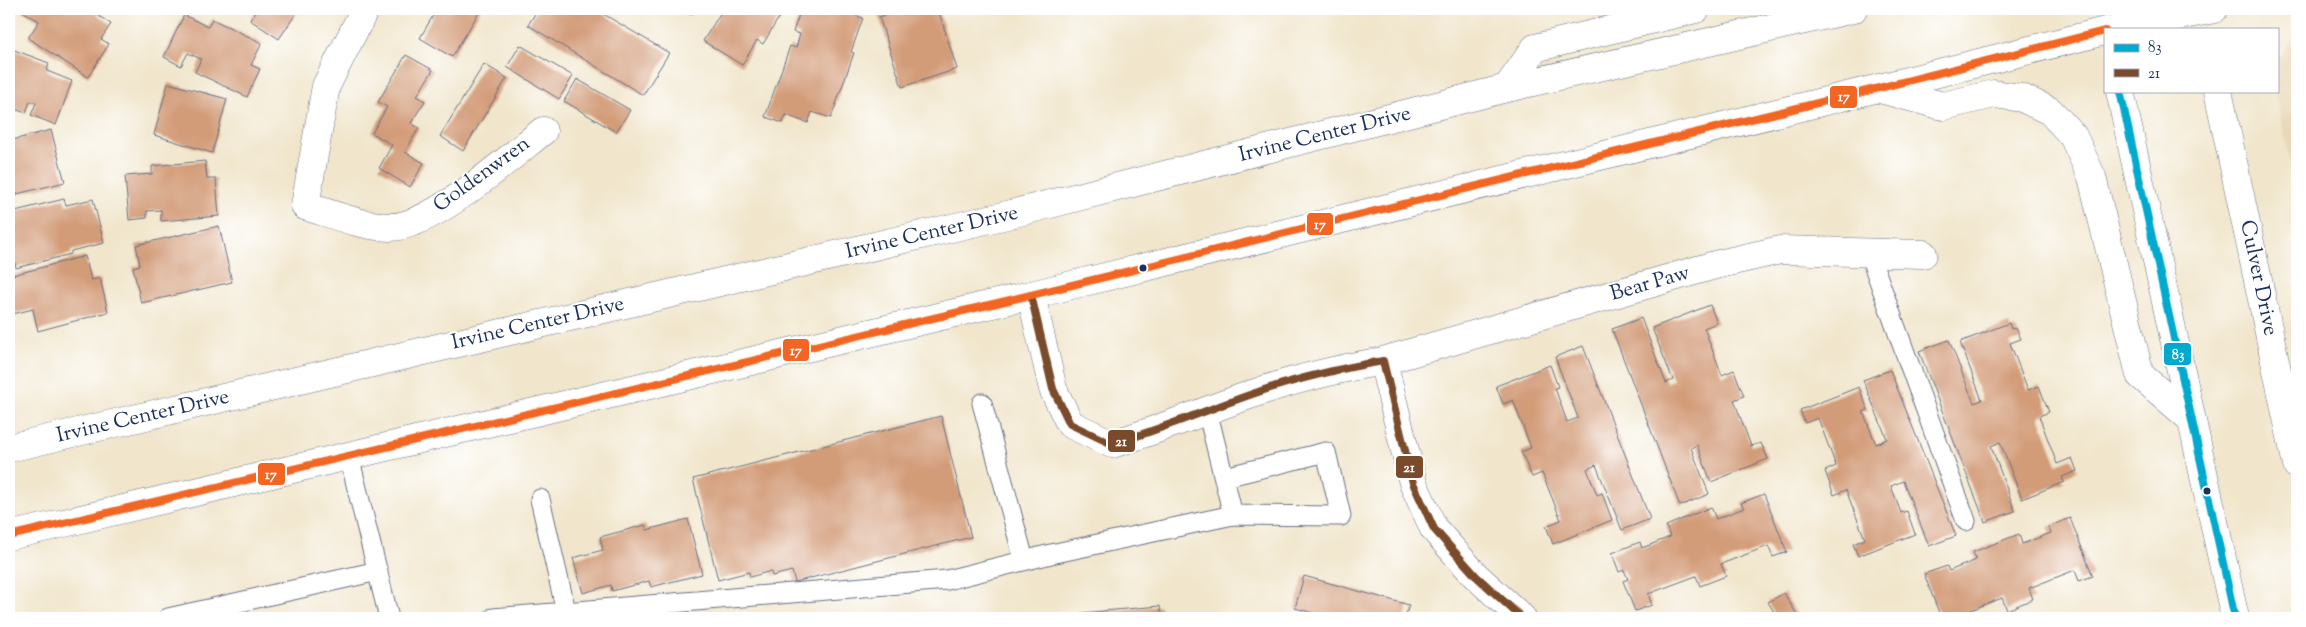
<svg xmlns="http://www.w3.org/2000/svg" width="2306" height="627" viewBox="0 0 2306 627" font-family="'Sorts Mill Goudy',serif">
<style>
.built{fill:#e9d9ba}
.building{fill:#d39c79}
.lines{fill:none;stroke-linecap:round;stroke-linejoin:round}
.service-casing{stroke:#666f84;stroke-width:21}
.minor-casing{stroke:#666f84;stroke-width:29}
.primary-casing{stroke:#666f84;stroke-width:29}
.service{stroke:#fff;stroke-width:19}
.minor{stroke:#fff;stroke-width:28}
.primary{stroke:#fff;stroke-width:28}
.bus-1-casing{stroke:#fff;stroke-width:11}
.bus-2-casing{stroke:#fff;stroke-width:11}
.bus-3-casing{stroke:#fff;stroke-width:11}
.bus-1{stroke:#00a9ce;stroke-width:8}
.bus-2{stroke:#7a4b2a;stroke-width:8}
.bus-3{stroke:#f26522;stroke-width:8}
.bus-dot{fill:#1b2f5e;stroke:#fff;stroke-width:2}
.labels{text-anchor:middle;dominant-baseline:central;stroke-width:4;stroke-linejoin:round;paint-order:stroke}
.street-label{font-size:21px;fill:#1b2f5e;stroke:#fff}
.line-badge{stroke:#fff;stroke-width:2}
.badge-label{font-size:14px;text-anchor:middle;font-weight:bold;fill:#fff}
</style>
<rect width="100%" height="100%" fill="#fff"/>
<filter id="ink" filterUnits="userSpaceOnUse"><feTurbulence type="fractalNoise" baseFrequency=".02" numOctaves="2"/><feDisplacementMap in="SourceGraphic" scale="10" xChannelSelector="R" yChannelSelector="G"/><feConvolveMatrix kernelMatrix="1 2 1 2 8 2 1 2 1" color-interpolation-filters="sRGB"/></filter>
<filter id="wash" filterUnits="userSpaceOnUse"><feTurbulence type="fractalNoise" baseFrequency=".0096" numOctaves="4" result="noise"/><feDisplacementMap in="SourceGraphic" scale="20" xChannelSelector="R" yChannelSelector="G"/><feGaussianBlur stdDeviation="1.12" result="paint"/><feColorMatrix in="noise" values="0 0 0 0 0 0 0 0 0 0 0 0 0 0 0 0 0 1.4 0 .05"/><feComposite in="paint" operator="in"/></filter>
<g filter="url(#wash)">
<rect width="100%" height="100%" fill="#f1e6cc"/>
<path class="built" d="M 2297,39 L 2297,195 L 2275,91 L 2277,91 L 2278,58 L 2291,42 Z"/>
<g id="blocks">
<path class="building" d="M 19,9 L 88,9 L 111,24 L 101,39 L 109,44 L 88,77 L 28,38 L 39,21 Z
M 257,9 L 299,9 L 279,39 L 250,20 Z
M 437,9 L 481,9 L 452,57 L 420,38 Z
M 538,9 L 595,9 L 669,53 L 643,95 L 528,25 Z
M 679,9 L 695,9 L 691,15 Z
M 723,9 L 784,9 L 763,44 L 757,40 L 742,65 L 703,41 Z
M 801,9 L 835,9 L 863,18 L 851,52 L 854,53 L 831,118 L 812,112 L 808,123 L 786,115 L 783,123 L 765,117 L 790,46 L 796,48 L 800,34 L 793,32 Z
M 898,9 L 938,9 L 957,69 L 902,87 L 879,17 L 899,11 Z
M 184,15 L 208,27 L 212,19 L 262,43 L 251,65 L 260,69 L 247,97 L 195,72 L 201,59 L 188,53 L 181,66 L 164,57 Z
M 520,45 L 573,76 L 559,99 L 507,67 Z
M 9,48 L 49,63 L 47,71 L 72,81 L 56,125 L 31,115 L 36,103 L 30,101 L 26,113 L 9,107 Z
M 406,55 L 433,70 L 417,96 L 425,101 L 411,123 L 419,128 L 405,152 L 424,163 L 410,187 L 379,168 L 392,145 L 372,133 L 387,107 L 378,102 Z
M 484,64 L 507,78 L 463,151 L 440,136 Z
M 577,79 L 630,110 L 616,132 L 564,101 Z
M 168,83 L 227,99 L 212,153 L 154,135 Z
M 51,130 L 65,182 L 17,194 L 17,196 L 9,199 L 9,141 Z
M 205,161 L 207,179 L 216,179 L 219,216 L 161,221 L 161,210 L 147,211 L 147,218 L 129,220 L 125,176 L 152,174 L 152,166 Z
M 64,199 L 66,205 L 93,199 L 104,243 L 71,251 L 71,254 L 16,268 L 9,236 L 9,231 L 15,230 L 11,212 Z
M 219,226 L 232,282 L 141,303 L 133,267 L 140,265 L 136,245 Z
M 85,256 L 91,280 L 100,278 L 108,312 L 38,331 L 33,309 L 9,315 L 9,276 Z
M 1710,305 L 1717,323 L 1704,328 L 1722,375 L 1734,370 L 1744,396 L 1734,400 L 1751,446 L 1761,443 L 1768,459 L 1711,482 L 1697,445 L 1691,448 L 1709,494 L 1680,506 L 1612,329 L 1641,318 L 1666,383 L 1673,380 L 1652,328 Z
M 2009,323 L 2011,329 L 2016,328 L 2021,339 L 2010,343 L 2028,390 L 2039,386 L 2049,412 L 2039,416 L 2057,464 L 2072,458 L 2077,471 L 2062,477 L 2064,482 L 2022,499 L 2000,442 L 1991,446 L 2015,511 L 1985,522 L 1919,351 L 1949,340 L 1974,403 L 1982,400 L 1960,342 Z
M 1583,346 L 1650,519 L 1622,530 L 1596,465 L 1587,469 L 1597,495 L 1602,493 L 1612,520 L 1553,544 L 1546,526 L 1561,520 L 1542,473 L 1532,477 L 1521,452 L 1531,448 L 1513,400 L 1503,404 L 1496,386 L 1550,365 L 1558,387 L 1555,388 L 1567,422 L 1578,418 L 1555,357 Z
M 1890,370 L 1956,536 L 1929,546 L 1903,481 L 1891,486 L 1901,513 L 1907,511 L 1915,534 L 1858,556 L 1853,544 L 1865,539 L 1846,490 L 1834,495 L 1825,471 L 1836,466 L 1818,418 L 1805,423 L 1800,410 L 1859,387 L 1868,410 L 1863,412 L 1876,444 L 1887,439 L 1863,380 Z
M 941,416 L 971,537 L 795,582 L 792,571 L 772,576 L 771,571 L 750,577 L 749,572 L 718,580 L 693,479 Z
M 1764,494 L 1787,552 L 1773,557 L 1768,546 L 1721,564 L 1726,576 L 1700,586 L 1696,576 L 1648,594 L 1652,605 L 1635,611 L 1623,581 L 1628,579 L 1624,570 L 1619,572 L 1612,553 L 1640,542 L 1642,548 L 1670,537 L 1666,526 L 1711,507 L 1716,519 L 1744,508 L 1741,503 Z
M 2070,518 L 2093,576 L 2079,581 L 2075,570 L 2029,588 L 2033,599 L 2007,610 L 2002,598 L 1955,616 L 1956,618 L 1941,618 L 1924,574 L 1947,566 L 1949,571 L 1976,560 L 1973,552 L 2019,534 L 2022,544 L 2051,533 L 2048,527 Z
M 688,519 L 702,574 L 651,587 L 649,581 L 612,591 L 611,585 L 583,593 L 573,558 L 603,550 L 600,537 L 645,525 L 647,530 Z
M 1304,576 L 1409,605 L 1405,618 L 1311,618 L 1313,613 L 1295,608 Z
M 1784,593 L 1799,618 L 1764,618 L 1774,612 L 1768,602 Z
M 1160,606 L 1162,618 L 1081,618 L 1081,613 Z"/>
</g>
</g>
<g filter="url(#ink)">
<use href="#blocks" fill-opacity="0" stroke="#666f84" stroke-width="1"/>
<g class="lines">
<g class="service-casing">
<path id="service" d="M 1869,253 L 1966,521
M 982,403 L 1024,560
M 349,456 L 389,618
M 1225,477 L 1326,452 L 1341,516 L 1233,515
M 540,499 L 566,611
M 168,618 L 378,571
M 493,618 L 947,580 L 1051,554 L 1233,515 L 1207,410"/>
</g>
<g class="minor-casing">
<path id="minor" d="M 365,9 L 326,86 L 305,206 C 332,214 361,226 390,227 C 431,228 510,157 543,131
M 1031,295 L 1053,389 L 1070,424 L 1112,444 C 1163,429 1213,407 1264,390 C 1303,377 1343,368 1383,361 L 1413,483 L 1434,529 L 1476,576 L 1522,618
M 1383,361 L 1715,265 L 1780,250 L 1923,254"/>
</g>
<g class="primary-casing">
<path id="primary" d="M 2114,29 L 2214,9
M 1507,88 L 1535,48 L 1696,9
M 1880,89 L 1943,106 L 1994,94 L 2022,98 L 2050,111 L 2073,136 L 2092,177 L 2140,375 L 2191,419
M 2120,91 L 2235,618
M 2218,91 L 2297,465
M 9,448 L 1007,215 L 1507,88 L 1853,9
M 9,536 L 1031,295 L 1879,88 L 2105,31"/>
</g>
<use href="#service" class="service"/>
<use href="#minor" class="minor"/>
<use href="#primary" class="primary"/>
<g class="bus-1-casing">
<path id="bus-1" d="M 2120,91 L 2235,618"/>
</g>
<g class="bus-2-casing">
<path id="bus-2" d="M 1031,295 L 1053,389 L 1070,424 L 1112,444 C 1163,429 1213,407 1264,390 C 1303,377 1343,368 1383,361 L 1413,483 L 1434,529 L 1476,576 L 1522,618"/>
</g>
<g class="bus-3-casing">
<path id="bus-3" d="M 9,536 L 1031,295 L 1879,88 L 2105,31"/>
</g>
<use href="#bus-1" class="bus-1"/>
<use href="#bus-2" class="bus-2"/>
<use href="#bus-3" class="bus-3"/>
</g>
</g>
<g class="bus-dot">
<circle cx="1143" cy="268" r="4.5"/>
<circle cx="2207" cy="491" r="4.5"/>
</g>
<g class="labels">
<g class="street-label">
<text transform="translate(1325 135) rotate(-14)">Irvine Center Drive</text>
<text transform="translate(482 175) rotate(-36)">Goldenwren</text>
<text transform="translate(932 233) rotate(-13)">Irvine Center Drive</text>
<text transform="translate(2258 278) rotate(78)">Culver Drive</text>
<text transform="translate(1650 284) rotate(-16)">Bear Paw</text>
<text transform="translate(538 324) rotate(-13)">Irvine Center Drive</text>
<text transform="translate(143 417) rotate(-13)">Irvine Center Drive</text>
</g>
</g>
<g class="line-badge">
<rect x="1829" y="85" width="29" height="24" rx="5" fill="#f26522"/>
<rect x="1306" y="212" width="28" height="24" rx="5" fill="#f26522"/>
<rect x="782" y="338" width="28" height="24" rx="5" fill="#f26522"/>
<rect x="2163" y="342" width="29" height="24" rx="5" fill="#00a9ce"/>
<rect x="1107" y="429" width="29" height="24" rx="5" fill="#7a4b2a"/>
<rect x="1395" y="455" width="29" height="24" rx="5" fill="#7a4b2a"/>
<rect x="257" y="462" width="29" height="24" rx="5" fill="#f26522"/>
</g>
<g class="badge-label">
<text x="1844" y="101">17</text>
<text x="1320" y="229">17</text>
<text x="796" y="355">17</text>
<text x="2178" y="359">83</text>
<text x="1121" y="446">21</text>
<text x="1409" y="472">21</text>
<text x="271" y="479">17</text>
</g>
<rect width="2306" height="627" fill="none" stroke="#fff" stroke-width="30"/>
<rect x="2104" y="28" width="175" height="65" fill="#ffffff" stroke="#a4acbf"/>
<rect x="2114" y="44" width="25" height="8" fill="#00a9ce" stroke="#a4acbf"/>
<text x="2148" y="52" font-size="15" fill="#1b2f5e">83</text>
<rect x="2114" y="69" width="25" height="8" fill="#7a4b2a" stroke="#a4acbf"/>
<text x="2148" y="78" font-size="15" fill="#1b2f5e">21</text>
</svg>
